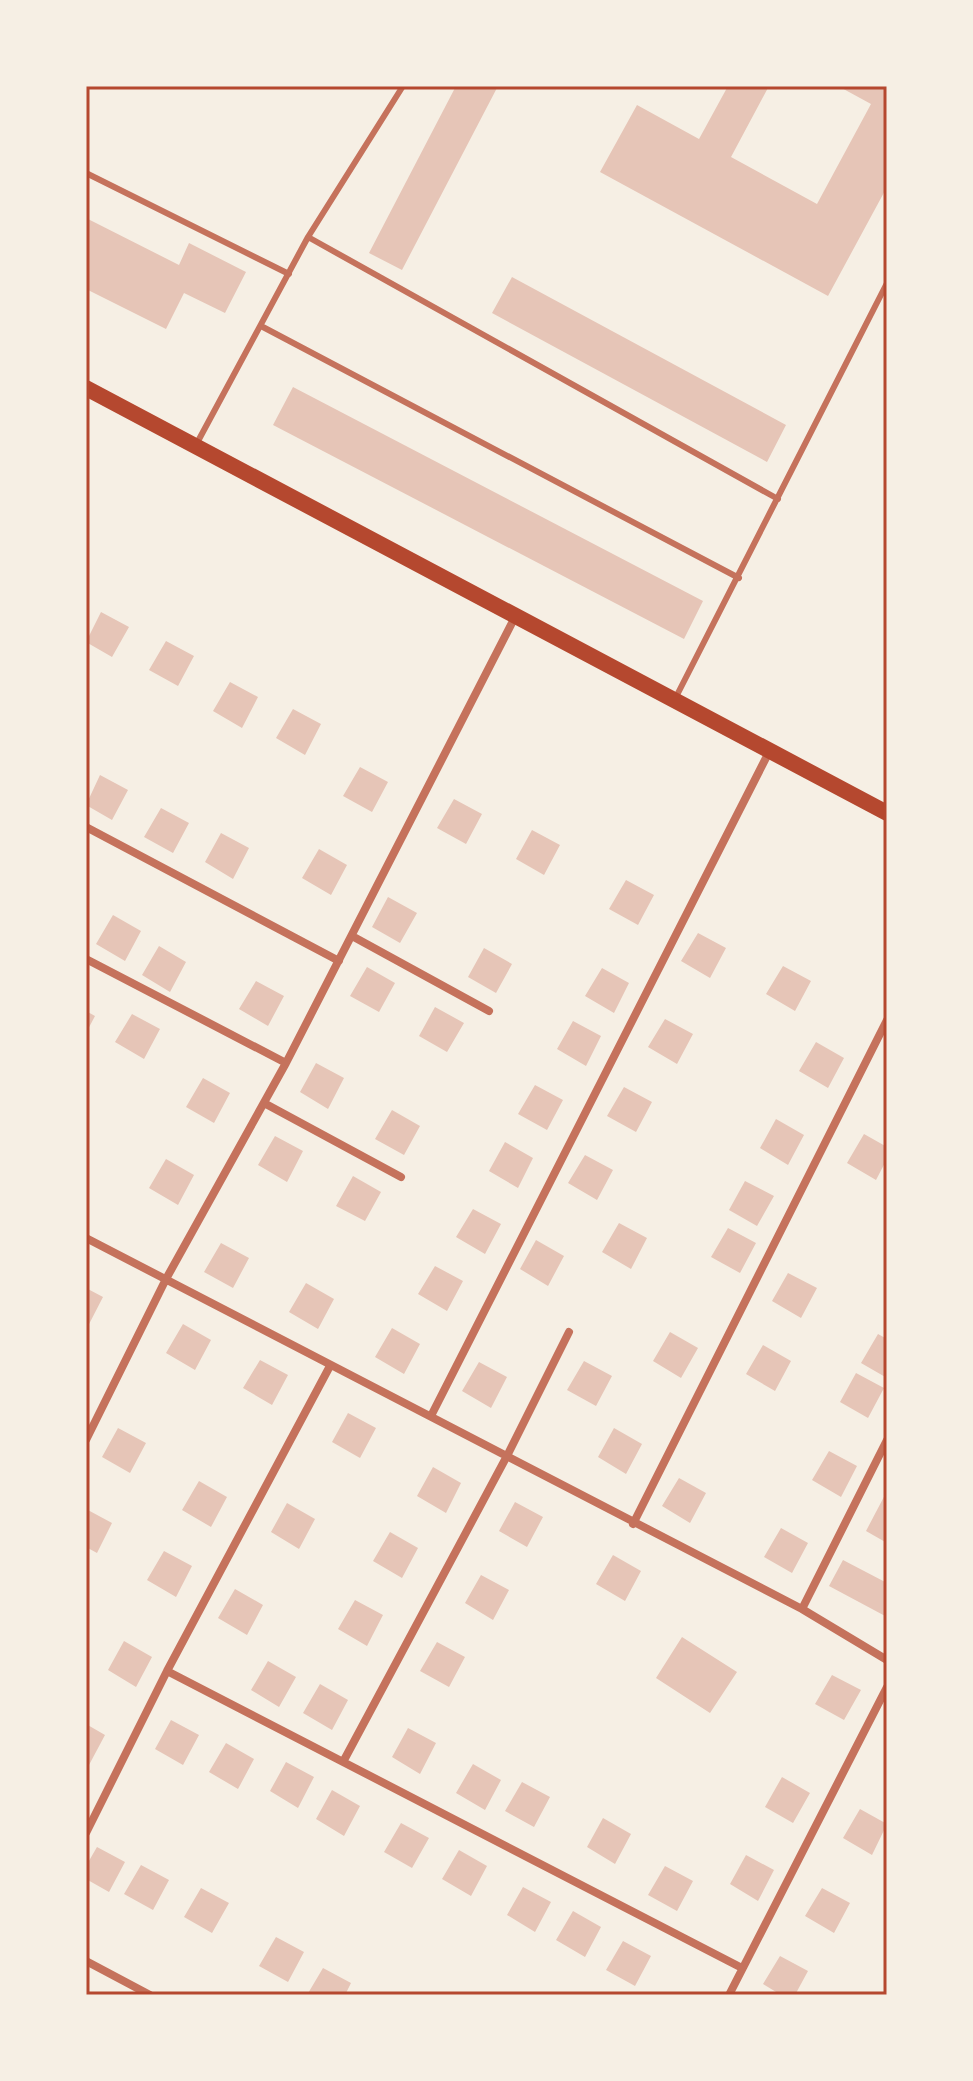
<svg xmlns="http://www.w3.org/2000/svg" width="973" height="2081" viewBox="0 0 973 2081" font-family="Rubik,sans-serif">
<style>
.building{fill:#e6c5b7}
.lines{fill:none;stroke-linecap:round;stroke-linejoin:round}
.service{stroke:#c5725c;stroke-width:6}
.minor{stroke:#c5725c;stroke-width:8}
.secondary{stroke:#b5482f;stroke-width:16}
.neatline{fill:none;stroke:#b5482f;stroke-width:3}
</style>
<rect width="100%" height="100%" fill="#f6efe4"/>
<path class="building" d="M 456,86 L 498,86 L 402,270 L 369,253 Z
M 728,86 L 769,86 L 731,157 L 817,204 L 871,104 L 838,86 L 887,86 L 887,187 L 828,296 L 600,172 L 637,105 L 699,139 Z
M 86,218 L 179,265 L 189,243 L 246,272 L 225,313 L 184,293 L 166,329 L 86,289 Z
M 512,277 L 786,425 L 767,462 L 492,313 Z
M 293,387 L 703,601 L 684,639 L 273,425 Z
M 101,612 L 129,627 L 112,657 L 86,642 Z
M 166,641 L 194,656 L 178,686 L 149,670 Z
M 230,682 L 258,697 L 242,728 L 213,711 Z
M 293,709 L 321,724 L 305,755 L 276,738 Z
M 360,767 L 388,782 L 372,812 L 343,796 Z
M 100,775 L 128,790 L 112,820 L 86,805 Z
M 454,799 L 482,814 L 466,844 L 437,828 Z
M 161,808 L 189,823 L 173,853 L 144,837 Z
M 532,830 L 560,845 L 544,875 L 516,859 Z
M 221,833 L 249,848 L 233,879 L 205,862 Z
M 319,849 L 347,865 L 331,895 L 302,878 Z
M 626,880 L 654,895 L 638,925 L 609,909 Z
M 388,897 L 417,913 L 400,943 L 372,927 Z
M 113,915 L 141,931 L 125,961 L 96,944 Z
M 698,933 L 726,948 L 710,978 L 681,961 Z
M 159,946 L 186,962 L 170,992 L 142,975 Z
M 484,948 L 512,964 L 496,993 L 468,977 Z
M 783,966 L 811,981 L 795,1011 L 766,994 Z
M 367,967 L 395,983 L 379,1012 L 350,996 Z
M 602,968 L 629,983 L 614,1013 L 585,996 Z
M 256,981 L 284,996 L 268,1026 L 239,1009 Z
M 435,1007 L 464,1023 L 447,1052 L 419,1036 Z
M 86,1011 L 95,1016 L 86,1033 Z
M 132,1014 L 160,1029 L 144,1059 L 115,1042 Z
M 665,1019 L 693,1034 L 677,1064 L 648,1047 Z
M 573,1021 L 601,1036 L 586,1066 L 557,1049 Z
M 816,1042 L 844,1058 L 828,1088 L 799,1071 Z
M 316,1063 L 344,1078 L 328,1109 L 300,1092 Z
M 203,1078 L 230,1093 L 214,1123 L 186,1107 Z
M 535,1085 L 563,1100 L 547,1130 L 518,1114 Z
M 624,1087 L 652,1102 L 636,1132 L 607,1116 Z
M 392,1110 L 420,1126 L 404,1155 L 375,1139 Z
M 776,1119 L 804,1135 L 788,1165 L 760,1148 Z
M 864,1134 L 887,1147 L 887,1159 L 876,1180 L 847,1163 Z
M 275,1136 L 303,1151 L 287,1182 L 258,1165 Z
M 505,1142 L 533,1158 L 518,1188 L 489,1171 Z
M 585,1155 L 613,1170 L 597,1200 L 568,1183 Z
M 166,1159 L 194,1175 L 178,1205 L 149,1188 Z
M 353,1176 L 381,1192 L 365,1221 L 336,1206 Z
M 745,1181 L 774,1196 L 757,1226 L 729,1210 Z
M 473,1209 L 501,1224 L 485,1254 L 456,1237 Z
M 619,1223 L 647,1238 L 631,1269 L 602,1252 Z
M 728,1228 L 756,1243 L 740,1273 L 711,1257 Z
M 536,1240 L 564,1256 L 548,1286 L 520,1269 Z
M 221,1243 L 249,1258 L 233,1288 L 204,1272 Z
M 435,1266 L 463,1281 L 447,1311 L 418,1294 Z
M 788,1273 L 817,1288 L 801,1318 L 772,1301 Z
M 306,1283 L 334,1299 L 318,1329 L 289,1312 Z
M 86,1288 L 103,1297 L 86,1330 Z
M 183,1324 L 211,1340 L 195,1370 L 166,1353 Z
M 392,1328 L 420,1344 L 404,1374 L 375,1357 Z
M 670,1332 L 698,1348 L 681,1378 L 653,1361 Z
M 878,1334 L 887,1339 L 887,1378 L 861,1363 Z
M 763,1345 L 791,1361 L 775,1391 L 746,1374 Z
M 260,1360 L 288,1375 L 272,1405 L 243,1388 Z
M 584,1361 L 612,1376 L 596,1406 L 567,1390 Z
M 479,1362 L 507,1377 L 491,1408 L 462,1391 Z
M 856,1373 L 884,1388 L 868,1418 L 840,1402 Z
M 348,1413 L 376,1428 L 360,1458 L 332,1442 Z
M 118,1428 L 146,1443 L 130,1473 L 102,1457 Z
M 614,1428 L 642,1444 L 626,1474 L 598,1457 Z
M 829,1451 L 857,1466 L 841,1497 L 812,1480 Z
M 433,1467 L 461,1483 L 446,1513 L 417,1496 Z
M 679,1478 L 706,1493 L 690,1523 L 662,1506 Z
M 199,1481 L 227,1497 L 211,1527 L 182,1510 Z
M 887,1491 L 887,1543 L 866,1531 Z
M 515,1502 L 543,1517 L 527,1547 L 499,1531 Z
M 287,1503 L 315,1519 L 299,1549 L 271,1532 Z
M 86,1509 L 112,1523 L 97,1553 L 86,1547 Z
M 781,1528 L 808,1543 L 792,1573 L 764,1557 Z
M 390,1532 L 418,1548 L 402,1578 L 373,1561 Z
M 164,1551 L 192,1566 L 176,1597 L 147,1580 Z
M 613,1555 L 641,1571 L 625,1601 L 596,1584 Z
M 843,1560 L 887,1583 L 887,1617 L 829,1586 Z
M 481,1575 L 509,1590 L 493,1620 L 465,1603 Z
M 235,1589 L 263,1605 L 247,1635 L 218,1618 Z
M 355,1600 L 383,1615 L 367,1646 L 338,1629 Z
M 682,1637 L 737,1672 L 710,1713 L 656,1678 Z
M 124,1641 L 152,1657 L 136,1687 L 108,1670 Z
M 437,1642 L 465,1657 L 449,1687 L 420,1671 Z
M 268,1661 L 296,1677 L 279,1707 L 251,1690 Z
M 832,1675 L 861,1690 L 844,1720 L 815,1704 Z
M 320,1684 L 348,1700 L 332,1730 L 303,1713 Z
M 171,1720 L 199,1735 L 183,1765 L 155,1749 Z
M 86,1724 L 105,1735 L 89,1765 L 86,1763 Z
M 408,1728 L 436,1743 L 420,1774 L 392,1757 Z
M 226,1743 L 254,1759 L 238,1789 L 209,1772 Z
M 286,1762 L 314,1777 L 298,1808 L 270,1791 Z
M 473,1764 L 501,1780 L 485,1810 L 456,1793 Z
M 782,1777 L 810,1793 L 793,1823 L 765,1807 Z
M 522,1782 L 550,1797 L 534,1827 L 505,1811 Z
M 332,1790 L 360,1806 L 344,1836 L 316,1819 Z
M 860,1809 L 887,1824 L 872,1855 L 843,1838 Z
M 603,1818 L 631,1834 L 615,1864 L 587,1847 Z
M 401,1823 L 429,1838 L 412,1868 L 384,1852 Z
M 97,1847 L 125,1862 L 109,1892 L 86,1879 L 86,1866 Z
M 459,1850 L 487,1866 L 471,1896 L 442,1879 Z
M 746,1855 L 774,1870 L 758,1901 L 730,1884 Z
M 141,1865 L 169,1880 L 153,1910 L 124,1894 Z
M 665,1866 L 693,1881 L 677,1911 L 648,1895 Z
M 523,1887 L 551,1902 L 535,1932 L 507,1915 Z
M 201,1888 L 229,1903 L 212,1933 L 184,1917 Z
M 822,1888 L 850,1903 L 834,1933 L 805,1916 Z
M 573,1911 L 601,1927 L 585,1957 L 556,1940 Z
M 276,1937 L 304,1952 L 288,1982 L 259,1966 Z
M 623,1941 L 651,1956 L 635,1986 L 606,1970 Z
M 780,1956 L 808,1971 L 795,1995 L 781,1995 L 763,1984 Z
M 323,1968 L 351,1983 L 345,1995 L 307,1995 Z"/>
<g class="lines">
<path class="service" d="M 86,173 L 289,274
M 308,237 L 778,499
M 261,326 L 739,578
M 197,443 L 308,237 L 403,86
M 676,697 L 887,283"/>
<path class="minor" d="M 86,827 L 339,961
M 352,936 L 489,1011
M 86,959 L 286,1063
M 264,1103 L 401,1177
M 86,1238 L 802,1609 L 887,1660
M 432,1414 L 769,752
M 86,1440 L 166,1279 L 286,1063 L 515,617
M 633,1524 L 887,1020
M 802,1609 L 887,1440
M 167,1671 L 742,1968
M 343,1762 L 507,1456 L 569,1332
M 86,1833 L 167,1671 L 330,1366
M 86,1961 L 150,1995
M 729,1995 L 887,1687"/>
<path class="secondary" d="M 86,388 L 887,813"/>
</g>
<rect width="973" height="2081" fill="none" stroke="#f6efe4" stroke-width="176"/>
<rect x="88" y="88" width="797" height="1905" class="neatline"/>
</svg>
